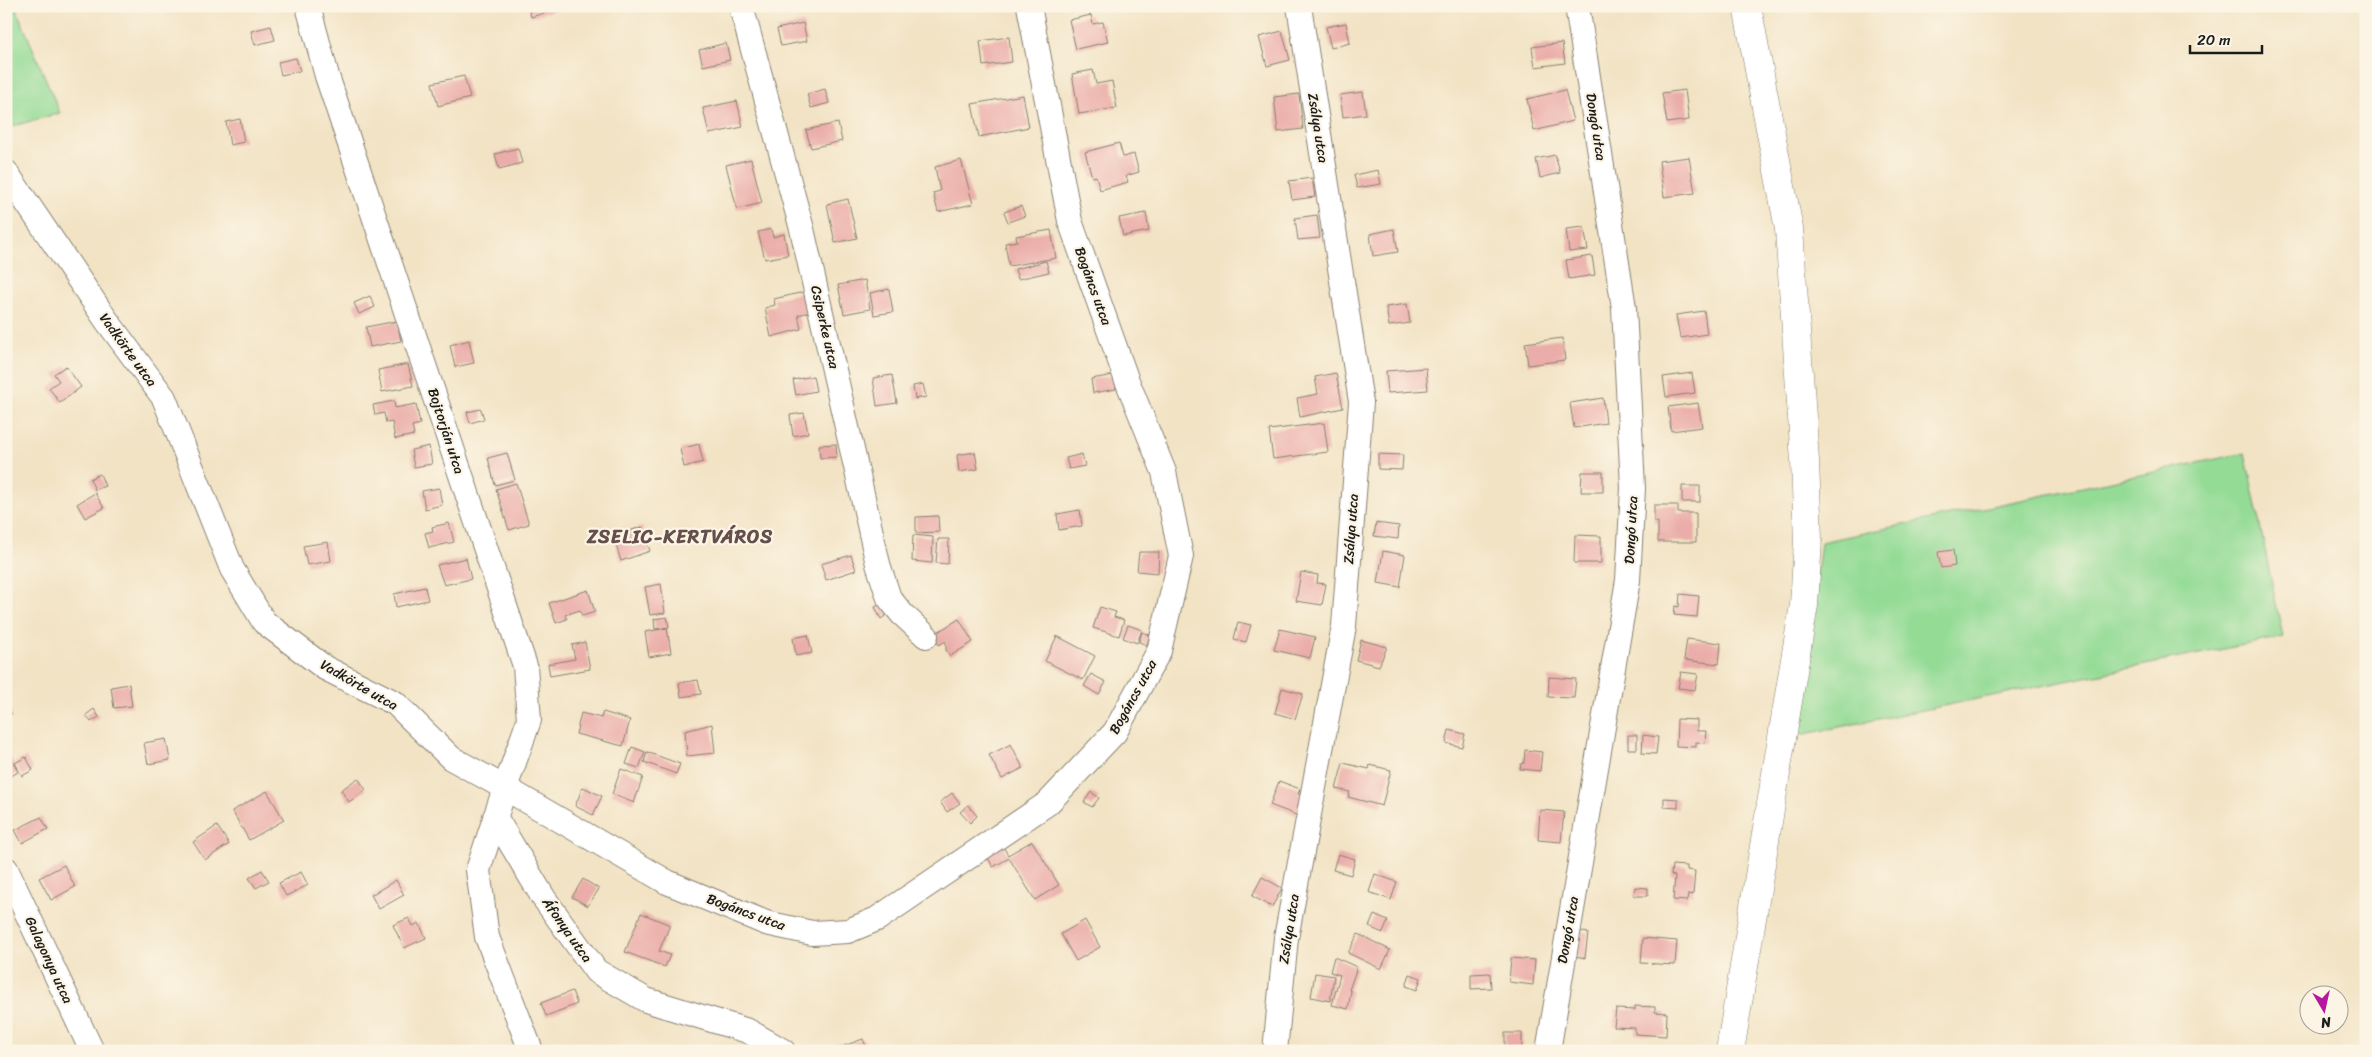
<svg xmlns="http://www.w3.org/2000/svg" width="2372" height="1057" viewBox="0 0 2372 1057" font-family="Sriracha,sans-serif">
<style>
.green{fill:#94db96;stroke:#587c59}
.building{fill:#ebada9}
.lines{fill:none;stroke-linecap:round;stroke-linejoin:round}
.minor-casing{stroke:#878070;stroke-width:26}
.tertiary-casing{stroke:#878070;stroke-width:29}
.minor{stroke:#fff;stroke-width:24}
.tertiary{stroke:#fff;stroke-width:28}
.labels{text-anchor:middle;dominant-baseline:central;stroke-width:4.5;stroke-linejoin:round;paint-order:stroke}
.street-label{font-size:14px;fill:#1c1c1c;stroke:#fcf5e5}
.district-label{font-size:19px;font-weight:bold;letter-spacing:1px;fill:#644f4d;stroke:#fcf5e5}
</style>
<rect width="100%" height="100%" fill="#fcf5e5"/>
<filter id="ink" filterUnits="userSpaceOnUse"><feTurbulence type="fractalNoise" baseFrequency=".02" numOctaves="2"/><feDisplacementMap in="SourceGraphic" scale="10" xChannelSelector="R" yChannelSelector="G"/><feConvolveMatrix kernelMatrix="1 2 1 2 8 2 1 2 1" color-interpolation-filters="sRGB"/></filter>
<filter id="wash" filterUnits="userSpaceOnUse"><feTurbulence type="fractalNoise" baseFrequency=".0096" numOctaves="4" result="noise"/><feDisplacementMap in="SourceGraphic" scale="20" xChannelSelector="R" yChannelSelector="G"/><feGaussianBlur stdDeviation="1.12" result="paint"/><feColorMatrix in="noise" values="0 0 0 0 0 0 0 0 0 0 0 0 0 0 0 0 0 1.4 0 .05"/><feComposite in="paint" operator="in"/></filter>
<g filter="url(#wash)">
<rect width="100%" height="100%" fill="#f2e3c5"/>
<path class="green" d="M 6,6 L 15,6 L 60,113 L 6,128 Z
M 2245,453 L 2283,637 L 1795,736 L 1821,542 Z"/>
<g id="blocks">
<path class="building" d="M 528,6 L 557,6 L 558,9 L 531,17 Z
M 1091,15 L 1093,24 L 1103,22 L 1108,42 L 1076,49 L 1069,20 Z
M 803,23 L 807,41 L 781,46 L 777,29 Z
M 1346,23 L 1350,43 L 1331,48 L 1326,27 Z
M 271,26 L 275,40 L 255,45 L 251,31 Z
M 1282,31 L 1290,60 L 1267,66 L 1259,37 Z
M 1009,37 L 1012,62 L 983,66 L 980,41 Z
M 726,43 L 730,60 L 703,66 L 699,50 Z
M 1562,43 L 1565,63 L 1535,67 L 1532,47 Z
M 296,58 L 300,71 L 281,75 L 278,62 Z
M 1093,70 L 1096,84 L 1112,81 L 1117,108 L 1079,114 L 1072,74 Z
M 464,76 L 470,98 L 438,106 L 432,83 Z
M 825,89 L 829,103 L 811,108 L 807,94 Z
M 1565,90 L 1573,121 L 1534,131 L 1527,99 Z
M 1685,90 L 1689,120 L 1667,123 L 1662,93 Z
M 1363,92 L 1366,114 L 1343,117 L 1340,95 Z
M 1299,94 L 1303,129 L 1278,132 L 1274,97 Z
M 1023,95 L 1029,127 L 979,137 L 972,104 Z
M 737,101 L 743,127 L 709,134 L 703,108 Z
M 240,119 L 244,142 L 230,145 L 226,122 Z
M 838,123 L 842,141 L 811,148 L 806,130 Z
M 1119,143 L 1123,157 L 1134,154 L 1139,172 L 1126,176 L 1128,182 L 1100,190 L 1096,176 L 1092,177 L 1085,152 Z
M 518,148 L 522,163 L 499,169 L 495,154 Z
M 1555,155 L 1560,173 L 1540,178 L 1536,159 Z
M 1689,157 L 1695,193 L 1664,197 L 1659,161 Z
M 751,159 L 762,203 L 737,209 L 726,165 Z
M 961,160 L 973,204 L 938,212 L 933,193 L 940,191 L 935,167 Z
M 1378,170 L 1381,184 L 1357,188 L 1354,175 Z
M 1312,178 L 1315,197 L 1292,200 L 1289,181 Z
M 848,199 L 857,238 L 835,243 L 827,204 Z
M 1021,206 L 1025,216 L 1008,222 L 1004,212 Z
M 1146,213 L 1149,231 L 1123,236 L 1119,218 Z
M 1317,215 L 1320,238 L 1298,240 L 1295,218 Z
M 1584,227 L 1588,250 L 1569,252 L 1566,229 Z
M 771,229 L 773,237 L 784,234 L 788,255 L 765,259 L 758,232 Z
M 1394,229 L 1398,252 L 1373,256 L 1370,234 Z
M 1051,230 L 1056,258 L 1009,266 L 1005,243 L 1017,241 L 1016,236 Z
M 1592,256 L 1595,275 L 1569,279 L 1566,260 Z
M 1046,261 L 1049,272 L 1018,279 L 1015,269 Z
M 865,280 L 870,309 L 844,314 L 838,285 Z
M 889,289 L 893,312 L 874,315 L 870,293 Z
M 808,291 L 813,311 L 798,315 L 801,329 L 771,337 L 765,308 L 775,305 L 774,299 Z
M 370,296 L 375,307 L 359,314 L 354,303 Z
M 1407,304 L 1410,323 L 1389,326 L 1386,307 Z
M 1704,311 L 1707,334 L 1680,338 L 1676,315 Z
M 397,321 L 401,341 L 370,347 L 366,327 Z
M 1562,338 L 1565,360 L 1528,365 L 1525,343 Z
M 469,340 L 474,363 L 455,367 L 450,345 Z
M 408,364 L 413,386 L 382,392 L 378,370 Z
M 66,366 L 81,387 L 60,403 L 49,388 L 59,381 L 54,374 Z
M 1426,368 L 1428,390 L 1388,393 L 1386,371 Z
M 1336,373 L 1343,408 L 1300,417 L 1297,398 L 1318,394 L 1315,377 Z
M 1692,373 L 1695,393 L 1666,397 L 1663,377 Z
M 892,375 L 897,403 L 877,406 L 873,378 Z
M 1114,375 L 1116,389 L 1093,393 L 1091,379 Z
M 813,376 L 816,391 L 796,395 L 793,380 Z
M 923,384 L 926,397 L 915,399 L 913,386 Z
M 1603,398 L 1606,423 L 1574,428 L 1570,403 Z
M 394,401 L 395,408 L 416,404 L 420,424 L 412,426 L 414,435 L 395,439 L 392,422 L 386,423 L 384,413 L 375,415 L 373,405 Z
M 1698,403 L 1702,427 L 1671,431 L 1668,407 Z
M 481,409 L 484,419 L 470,423 L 467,412 Z
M 804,413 L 808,433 L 793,436 L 790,415 Z
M 1324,423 L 1328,452 L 1273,459 L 1269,430 Z
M 699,444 L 703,462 L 684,467 L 680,449 Z
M 836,444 L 837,457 L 820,458 L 819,445 Z
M 429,446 L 432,464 L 414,467 L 411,450 Z
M 975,452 L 978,469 L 959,472 L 957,455 Z
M 507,453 L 515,480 L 495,485 L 488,458 Z
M 1082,454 L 1085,466 L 1069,469 L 1066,458 Z
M 1378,454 L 1403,455 L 1402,470 L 1378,469 Z
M 1582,472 L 1603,472 L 1603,492 L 1581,492 Z
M 100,474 L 105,486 L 95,490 L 90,479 Z
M 516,483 L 529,524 L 509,530 L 496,489 Z
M 1682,486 L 1700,486 L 1700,502 L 1682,502 Z
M 439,488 L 442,505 L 425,509 L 422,491 Z
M 95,493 L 104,508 L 85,518 L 77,504 Z
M 1654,505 L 1678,505 L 1678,513 L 1696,513 L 1696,542 L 1658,542 L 1658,522 L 1654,522 Z
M 1080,510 L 1082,526 L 1059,530 L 1057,514 Z
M 938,516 L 939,532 L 916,533 L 916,517 Z
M 449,523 L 454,542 L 429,548 L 425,533 L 433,531 L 432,527 Z
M 1376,523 L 1399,526 L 1398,539 L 1374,536 Z
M 642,527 L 650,551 L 621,561 L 613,536 Z
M 913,535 L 933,537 L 932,563 L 912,561 Z
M 1575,535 L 1601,536 L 1601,563 L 1574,563 Z
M 938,539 L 949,539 L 948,564 L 936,563 Z
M 328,542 L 331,561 L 307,565 L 303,546 Z
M 1953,550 L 1955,566 L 1941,568 L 1938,552 Z
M 1383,551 L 1405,555 L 1400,587 L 1378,583 Z
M 1139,552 L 1159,552 L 1158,573 L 1137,571 Z
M 851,555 L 856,570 L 826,580 L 821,564 Z
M 466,558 L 471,579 L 444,585 L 437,565 Z
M 1301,572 L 1318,575 L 1317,583 L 1326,584 L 1322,605 L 1296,601 Z
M 661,584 L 665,613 L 650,615 L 645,587 Z
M 425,587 L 428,600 L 396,607 L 394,594 Z
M 588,590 L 595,612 L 582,616 L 580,610 L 565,615 L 567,619 L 556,623 L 549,603 Z
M 1680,594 L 1699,596 L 1697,617 L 1674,615 L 1675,606 L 1679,607 Z
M 886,602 L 891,612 L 881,619 L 875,607 Z
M 1100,607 L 1116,612 L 1114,617 L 1124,620 L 1119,636 L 1093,628 Z
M 667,617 L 669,627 L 655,629 L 654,619 Z
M 959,619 L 973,642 L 950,656 L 946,650 L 946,641 L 939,645 L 933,635 Z
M 1238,622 L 1251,625 L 1246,642 L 1234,639 Z
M 1128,625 L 1142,630 L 1137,643 L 1123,638 Z
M 667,628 L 671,653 L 649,657 L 645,632 Z
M 1280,629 L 1315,637 L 1310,658 L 1274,650 Z
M 1142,632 L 1150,635 L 1147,645 L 1139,642 Z
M 808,635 L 812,653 L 796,656 L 793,638 Z
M 1057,636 L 1095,656 L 1083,680 L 1045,661 Z
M 1687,639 L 1721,643 L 1719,664 L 1684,660 Z
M 1361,640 L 1387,647 L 1379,666 L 1356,660 Z
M 585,642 L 590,669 L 550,676 L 548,664 L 575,659 L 572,645 Z
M 1681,672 L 1698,674 L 1695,690 L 1678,688 Z
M 1091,674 L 1106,682 L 1099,695 L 1084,686 Z
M 1549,677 L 1576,679 L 1574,698 L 1548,697 Z
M 698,680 L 701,694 L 681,697 L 679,683 Z
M 129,684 L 132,706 L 114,708 L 111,687 Z
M 1282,688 L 1303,694 L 1295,719 L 1275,713 Z
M 6,705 L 12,714 L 6,717 Z
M 94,709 L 99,717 L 91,722 L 86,715 Z
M 603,712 L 630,720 L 623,746 L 576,734 L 581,713 L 601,718 Z
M 1677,719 L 1697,720 L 1697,731 L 1706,731 L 1705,743 L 1696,742 L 1696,747 L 1676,746 Z
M 712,724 L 715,753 L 687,756 L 685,731 Z
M 1449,730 L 1465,734 L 1462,747 L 1446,743 Z
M 1628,735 L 1637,735 L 1637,749 L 1628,749 Z
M 1643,735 L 1658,737 L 1656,754 L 1642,753 Z
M 166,739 L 170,760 L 148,764 L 144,743 Z
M 1011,744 L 1023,768 L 1002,779 L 989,755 Z
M 632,747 L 645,752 L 639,768 L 626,764 Z
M 1525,750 L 1542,752 L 1540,771 L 1520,769 L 1521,764 L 1524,763 Z
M 647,752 L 680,764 L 676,774 L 644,762 Z
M 8,753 L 18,772 L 6,779 L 6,754 Z
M 26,757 L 33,770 L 22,776 L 15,763 Z
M 1343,763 L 1369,769 L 1370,765 L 1391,770 L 1382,806 L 1348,797 L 1350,792 L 1336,789 Z
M 621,769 L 643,777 L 634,803 L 612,794 Z
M 358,778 L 366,790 L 349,802 L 341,790 Z
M 1279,781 L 1300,789 L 1298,794 L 1303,796 L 1296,815 L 1270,805 Z
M 583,787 L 602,796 L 593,815 L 575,806 Z
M 267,791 L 284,820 L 249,840 L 232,811 Z
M 1091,792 L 1099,798 L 1092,807 L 1084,802 Z
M 952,793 L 960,803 L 947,812 L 940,802 Z
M 1664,798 L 1678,799 L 1678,808 L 1664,807 Z
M 968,805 L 977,816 L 970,823 L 960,812 Z
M 1540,810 L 1564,812 L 1561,842 L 1538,840 Z
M 41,817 L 48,829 L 22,843 L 15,830 Z
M 217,826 L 229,844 L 205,860 L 193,842 Z
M 999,840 L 1008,855 L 1032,841 L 1059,885 L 1035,900 L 1009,858 L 993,867 L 983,849 Z
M 1338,854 L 1355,859 L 1351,875 L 1333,870 Z
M 64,865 L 75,887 L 51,900 L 39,878 Z
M 1672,865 L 1687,866 L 1687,870 L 1695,871 L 1693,895 L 1688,894 L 1687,901 L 1673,900 L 1675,876 L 1671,875 Z
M 262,870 L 269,881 L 256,888 L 249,878 Z
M 301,872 L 308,885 L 286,896 L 279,883 Z
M 1375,874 L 1397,882 L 1391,900 L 1369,892 Z
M 1262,877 L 1282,888 L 1272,907 L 1252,896 Z
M 583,879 L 599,889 L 588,906 L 572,897 Z
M 396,880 L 404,895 L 379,909 L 371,895 Z
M 1635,887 L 1648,888 L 1648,896 L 1634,896 Z
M 641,913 L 670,925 L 659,951 L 670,955 L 665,967 L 625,952 Z
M 1374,915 L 1388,921 L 1383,933 L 1369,927 Z
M 409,918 L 413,926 L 419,923 L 426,938 L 404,948 L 393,925 Z
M 1085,920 L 1100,947 L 1076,961 L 1061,934 Z
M 1578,931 L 1588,933 L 1585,958 L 1575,956 Z
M 1358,934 L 1390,950 L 1381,969 L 1348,953 Z
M 1643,938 L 1677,941 L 1675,965 L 1641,963 Z
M 1334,957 L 1357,967 L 1349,990 L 1351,991 L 1348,1009 L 1332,1005 L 1340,975 L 1330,972 Z
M 1511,958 L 1535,960 L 1533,985 L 1509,982 Z
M 1315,973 L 1334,976 L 1330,1001 L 1311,997 Z
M 1490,973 L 1491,988 L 1471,989 L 1471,974 Z
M 1410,974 L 1421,978 L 1417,990 L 1406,986 Z
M 572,991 L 577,1004 L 546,1016 L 541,1003 Z
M 1635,1006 L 1655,1007 L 1655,1012 L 1667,1013 L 1666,1036 L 1635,1034 L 1635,1028 L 1614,1027 L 1616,1009 L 1635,1010 Z
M 1505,1033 L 1522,1033 L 1522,1051 L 1505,1051 Z
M 863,1039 L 868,1051 L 830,1051 Z"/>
</g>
</g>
<g filter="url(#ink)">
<use href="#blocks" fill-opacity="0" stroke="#878070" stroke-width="1"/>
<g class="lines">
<g class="minor-casing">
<path id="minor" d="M 308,6 L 327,76 L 525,666 L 529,720 L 505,788 L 667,882 L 766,923 L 812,933 L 848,931 L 877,919 L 1048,803 L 1115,732 L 1159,651 L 1181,556 L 1164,472 L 1126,378 L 1070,221 L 1029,6
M 741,6 L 802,229 L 878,564 L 889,598 L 902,614 L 926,636
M 6,172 L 107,321 L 164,398 L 232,569 L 264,622 L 325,668 L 395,703 L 451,758 L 505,788 L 478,870 L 487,937 L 531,1051
M 495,817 L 543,897 L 596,971 L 646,1000 L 748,1031 L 783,1051
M 6,869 L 92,1051
M 1275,1051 L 1286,938 L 1344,626 L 1361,402 L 1299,6
M 1548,1051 L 1628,580 L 1633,488 L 1624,308 L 1577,6"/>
</g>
<g class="tertiary-casing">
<path id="tertiary" d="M 1730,1051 L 1804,605 L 1808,540 L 1805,461 L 1789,229 L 1747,6"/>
</g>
<use href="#minor" class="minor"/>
<use href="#tertiary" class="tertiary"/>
</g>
</g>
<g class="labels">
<g class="street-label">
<text transform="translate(1596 127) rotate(81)">Dongó utca</text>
<text transform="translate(1318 128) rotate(81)">Zsálya utca</text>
<text transform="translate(1093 286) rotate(70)">Bogáncs utca</text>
<text transform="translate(825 327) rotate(77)">Csiperke utca</text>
<text transform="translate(128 350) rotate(54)">Vadkörte utca</text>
<text transform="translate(446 431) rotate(72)">Bojtorján utca</text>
<text transform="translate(1351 529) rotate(-86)">Zsálya utca</text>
<text transform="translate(1631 530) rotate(-87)">Dongó utca</text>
<text transform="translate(359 685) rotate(30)">Vadkörte utca</text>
<text transform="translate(1133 697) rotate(-61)">Bogáncs utca</text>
<text transform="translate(746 912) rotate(20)">Bogáncs utca</text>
<text transform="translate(1289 929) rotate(-81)">Zsálya utca</text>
<text transform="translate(567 930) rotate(55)">Áfonya utca</text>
<text transform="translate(1568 930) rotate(-80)">Dongó utca</text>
<text transform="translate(49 960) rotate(65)">Galagonya utca</text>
</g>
<g class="district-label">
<text x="680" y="536">ZSELIC-KERTVÁROS</text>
</g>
</g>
<rect width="2372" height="1057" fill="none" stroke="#fcf5e5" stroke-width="25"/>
<g transform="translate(2324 1010) rotate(171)"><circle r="24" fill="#fcf5e5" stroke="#a29e95"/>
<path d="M0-4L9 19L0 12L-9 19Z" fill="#b5179e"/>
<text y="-8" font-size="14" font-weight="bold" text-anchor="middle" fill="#1c1c1c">N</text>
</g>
<path d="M2190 45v8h72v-8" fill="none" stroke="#1c1c1c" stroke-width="2.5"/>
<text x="2197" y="45" font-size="15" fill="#1c1c1c" stroke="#fcf5e5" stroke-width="4" paint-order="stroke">20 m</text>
</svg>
